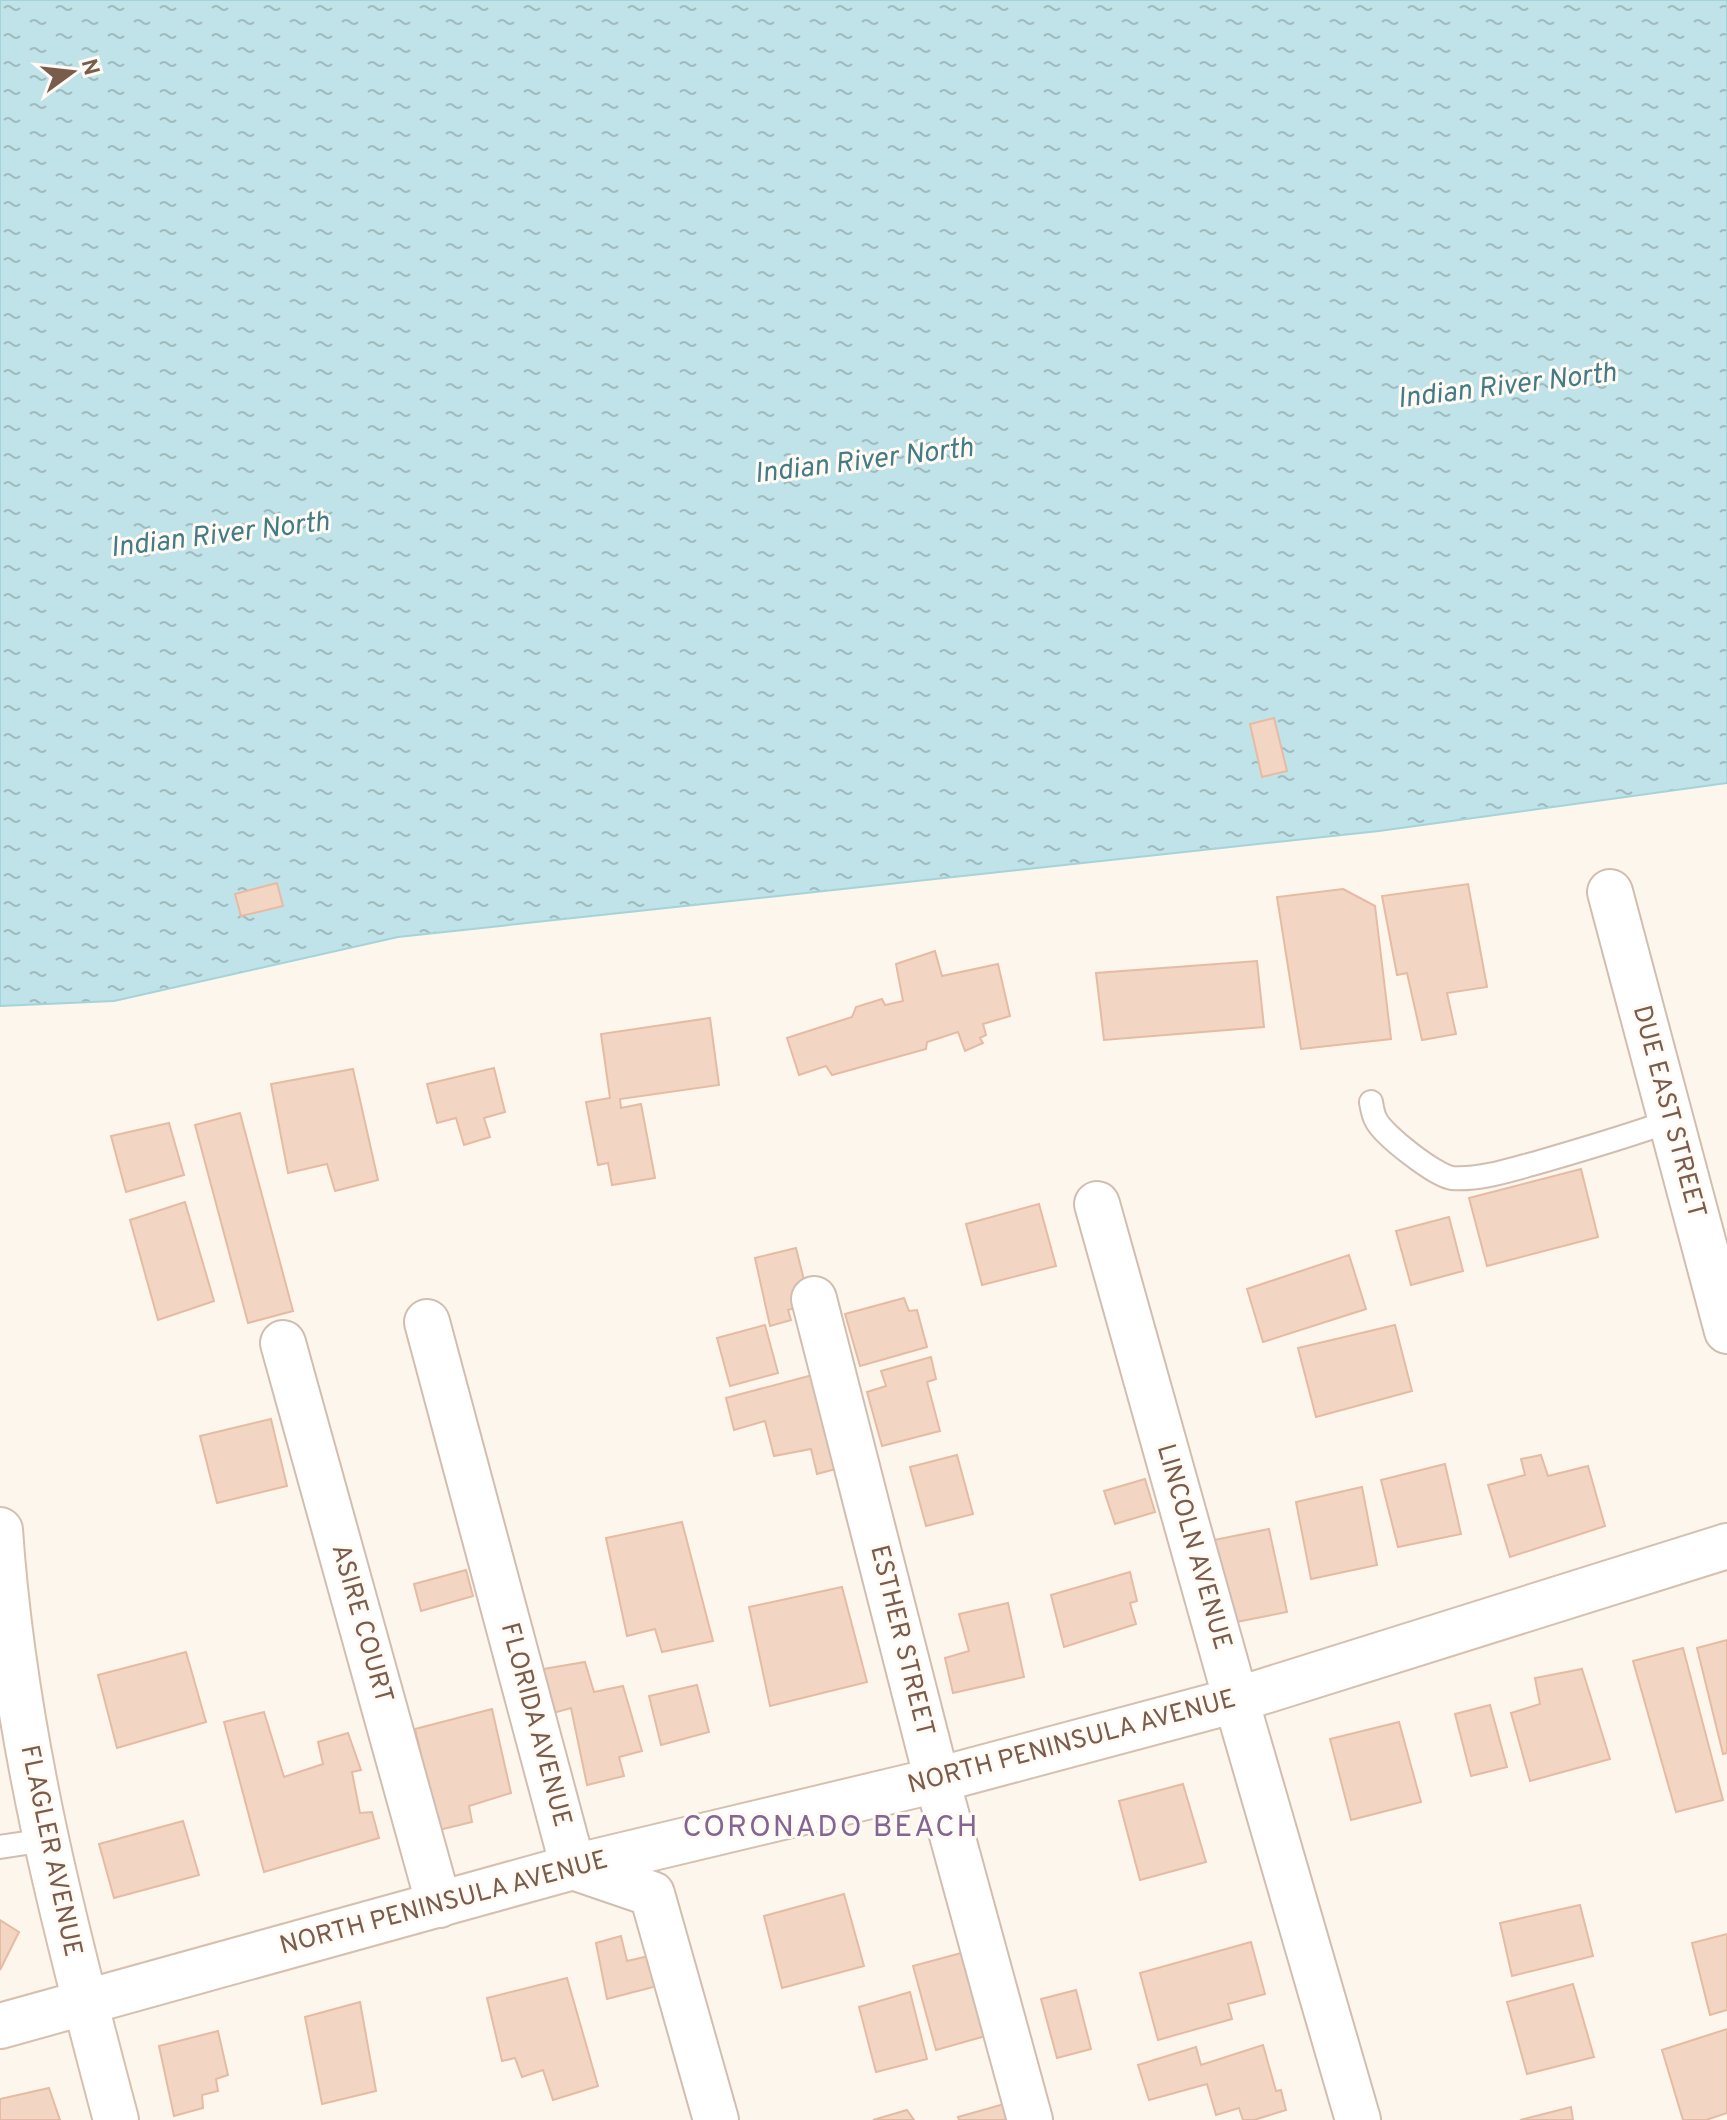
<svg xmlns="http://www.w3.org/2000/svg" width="1727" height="2120" viewBox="0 0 1727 2120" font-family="Overpass,sans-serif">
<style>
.water{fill:url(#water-ripples);stroke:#a5d3da;stroke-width:2}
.building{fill:#f3d5c3;stroke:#e6bba3;stroke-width:2}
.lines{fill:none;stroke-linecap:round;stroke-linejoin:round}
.lane-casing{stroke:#d1beb0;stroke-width:26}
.street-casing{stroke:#d1beb0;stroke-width:48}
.secondary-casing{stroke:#d6c0b0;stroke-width:48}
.lane{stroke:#fff;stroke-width:22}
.street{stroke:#fff;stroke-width:44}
.secondary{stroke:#fff;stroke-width:44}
.labels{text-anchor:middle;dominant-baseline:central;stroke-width:6;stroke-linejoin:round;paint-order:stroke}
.street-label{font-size:26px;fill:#7a5c4d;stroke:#fffaf3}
.water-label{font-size:28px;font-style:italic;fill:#437c86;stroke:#fffaf3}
.quarter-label{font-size:30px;letter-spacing:2px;fill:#846695;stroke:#fffaf3}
</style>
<defs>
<pattern id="water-ripples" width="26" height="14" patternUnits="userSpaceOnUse" patternTransform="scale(2)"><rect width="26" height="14" fill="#bfe3e8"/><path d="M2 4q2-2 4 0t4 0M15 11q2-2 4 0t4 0" fill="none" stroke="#a0bbbe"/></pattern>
</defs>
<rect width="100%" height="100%" fill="#fdf6ec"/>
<path class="water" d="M 0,0 L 1727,0 L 1727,783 L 1379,831 L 398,937 L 114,1001 L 0,1006 Z"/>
<path class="building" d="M 1274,718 L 1287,771 L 1262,777 L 1250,724 Z
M 277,883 L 283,906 L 241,916 L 235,894 Z
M 1468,884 L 1487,987 L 1447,993 L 1456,1034 L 1422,1040 L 1407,973 L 1397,975 L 1382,896 Z
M 1343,889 L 1375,906 L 1391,1039 L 1301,1049 L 1277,897 Z
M 935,951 L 942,976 L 998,964 L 1010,1016 L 983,1024 L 986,1035 L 980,1038 L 983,1043 L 965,1051 L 958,1032 L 927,1042 L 926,1049 L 832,1075 L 826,1066 L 799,1075 L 787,1038 L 852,1017 L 856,1007 L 882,999 L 885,1005 L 903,1001 L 896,964 Z
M 1257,961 L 1264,1027 L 1104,1040 L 1096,973 Z
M 710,1018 L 719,1085 L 620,1099 L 621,1108 L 641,1104 L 655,1178 L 612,1185 L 608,1163 L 598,1165 L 586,1102 L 610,1098 L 601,1034 Z
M 494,1068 L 505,1112 L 484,1118 L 490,1137 L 464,1145 L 456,1118 L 437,1123 L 427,1084 Z
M 353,1069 L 378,1180 L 335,1191 L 327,1164 L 288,1173 L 271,1084 Z
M 240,1113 L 293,1311 L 248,1323 L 195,1125 Z
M 169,1123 L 184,1175 L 126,1192 L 111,1136 Z
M 1581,1169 L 1598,1237 L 1487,1266 L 1469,1198 Z
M 185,1202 L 214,1301 L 158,1320 L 130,1220 Z
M 1039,1204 L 1056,1266 L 982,1285 L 966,1224 Z
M 1449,1217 L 1463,1271 L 1411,1285 L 1396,1231 Z
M 796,1248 L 810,1304 L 788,1310 L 791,1320 L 770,1326 L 755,1258 Z
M 1349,1255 L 1366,1309 L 1263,1342 L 1247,1289 Z
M 904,1298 L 909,1311 L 917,1310 L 927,1347 L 860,1366 L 845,1314 Z
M 765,1325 L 778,1373 L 730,1386 L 717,1338 Z
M 1395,1325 L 1412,1391 L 1316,1417 L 1298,1348 Z
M 931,1357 L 936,1379 L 927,1382 L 940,1431 L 882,1446 L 867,1392 L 886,1386 L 881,1371 Z
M 820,1373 L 843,1467 L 817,1474 L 811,1449 L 774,1456 L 765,1421 L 734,1430 L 726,1398 Z
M 271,1419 L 287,1486 L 217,1503 L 200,1436 Z
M 957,1455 L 973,1514 L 926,1526 L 910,1467 Z
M 1541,1455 L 1548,1476 L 1588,1466 L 1605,1526 L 1510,1557 L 1488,1485 L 1525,1475 L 1521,1459 Z
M 1445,1464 L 1461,1534 L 1398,1547 L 1381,1480 Z
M 1145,1479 L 1155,1512 L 1115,1524 L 1104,1491 Z
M 1362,1487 L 1377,1565 L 1311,1579 L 1296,1502 Z
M 682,1522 L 713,1641 L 662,1652 L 655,1629 L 627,1636 L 606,1538 Z
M 1269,1529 L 1287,1612 L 1226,1624 L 1209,1541 Z
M 466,1570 L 473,1596 L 421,1611 L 414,1584 Z
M 1130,1572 L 1137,1601 L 1130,1603 L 1136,1624 L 1064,1647 L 1051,1595 Z
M 842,1587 L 867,1682 L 770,1706 L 749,1607 Z
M 1008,1603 L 1024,1677 L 953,1693 L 945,1658 L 969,1651 L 959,1614 Z
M 1727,1640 L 1727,1753 L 1723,1754 L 1697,1648 Z
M 1683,1648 L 1723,1800 L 1676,1812 L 1633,1661 Z
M 186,1652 L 206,1722 L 117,1748 L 98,1675 Z
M 585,1662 L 594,1692 L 623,1686 L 642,1751 L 619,1757 L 624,1776 L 587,1785 L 571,1708 L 553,1713 L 543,1669 Z
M 1582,1669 L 1610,1759 L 1530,1781 L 1511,1713 L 1540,1704 L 1535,1678 Z
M 697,1685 L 709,1732 L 661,1745 L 649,1696 Z
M 1490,1705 L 1507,1767 L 1471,1776 L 1455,1714 Z
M 492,1709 L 511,1793 L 469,1806 L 472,1822 L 439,1830 L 415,1729 Z
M 264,1712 L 284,1777 L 323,1764 L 318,1742 L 348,1733 L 361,1770 L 352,1772 L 360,1813 L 372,1812 L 379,1838 L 264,1872 L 224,1722 Z
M 1399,1722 L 1421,1802 L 1351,1820 L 1330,1739 Z
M 1183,1784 L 1206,1862 L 1140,1880 L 1119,1801 Z
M 183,1821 L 199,1875 L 114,1898 L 99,1844 Z
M 844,1894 L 864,1966 L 782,1988 L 764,1916 Z
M 1580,1905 L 1593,1956 L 1512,1976 L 1500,1923 Z
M 0,1920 L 19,1932 L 0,1970 Z
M 1727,1934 L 1727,2010 L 1710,2015 L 1692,1943 Z
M 621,1936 L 627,1961 L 649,1956 L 657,1986 L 607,1999 L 596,1943 Z
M 1251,1942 L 1265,1994 L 1228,2004 L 1232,2019 L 1158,2040 L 1140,1973 Z
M 965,1952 L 989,2035 L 936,2050 L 913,1966 Z
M 567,1978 L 598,2086 L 553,2100 L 543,2070 L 522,2077 L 515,2058 L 502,2061 L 487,1998 Z
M 1573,1984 L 1594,2057 L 1527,2074 L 1507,2002 Z
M 1076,1990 L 1091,2049 L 1057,2058 L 1041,1999 Z
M 910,1992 L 927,2059 L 876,2072 L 859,2007 Z
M 360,2002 L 376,2091 L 322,2104 L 305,2017 Z
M 1727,2029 L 1727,2113 L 1706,2120 L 1683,2120 L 1662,2050 Z
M 218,2031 L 228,2075 L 216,2079 L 218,2091 L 202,2095 L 203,2108 L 174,2116 L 159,2046 Z
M 1263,2045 L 1276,2091 L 1281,2090 L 1286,2110 L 1254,2120 L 1243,2120 L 1239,2108 L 1216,2115 L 1207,2084 L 1149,2100 L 1138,2065 L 1196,2047 L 1201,2065 Z
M 49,2088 L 60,2120 L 0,2120 L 0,2099 Z
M 1015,2101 L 1020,2120 L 959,2120 L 958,2117 Z
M 1571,2107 L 1573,2120 L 1520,2120 Z
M 907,2110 L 914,2120 L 873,2120 Z"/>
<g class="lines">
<g class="lane-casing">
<path id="lane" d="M 1371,1102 C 1372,1108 1373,1115 1376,1120 C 1383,1135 1436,1176 1452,1178 C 1480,1180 1510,1170 1536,1163 C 1581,1150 1626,1137 1670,1121
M 0,1847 L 46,1840"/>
</g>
<g class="street-casing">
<path id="street" d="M 1610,892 L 1727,1331
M 1097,1204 L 1236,1700 L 1358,2120
M 814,1299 L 937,1780 L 1030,2120
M 427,1322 L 573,1867 L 652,1894 L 716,2120
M 283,1343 L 439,1905"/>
</g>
<g class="secondary-casing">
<path id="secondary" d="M 0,1530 C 14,1733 64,1925 116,2120
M 0,2026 L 573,1867 L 937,1780 L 1236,1700 L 1727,1546"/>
</g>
<use href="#lane" class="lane"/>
<use href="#street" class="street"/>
<use href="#secondary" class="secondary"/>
</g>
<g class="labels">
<g class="street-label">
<text transform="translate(1668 1112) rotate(75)">DUE EAST STREET</text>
<text transform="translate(1193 1547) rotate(74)">LINCOLN AVENUE</text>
<text transform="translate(361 1624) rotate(74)">ASIRE COURT</text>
<text transform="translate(901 1641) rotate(76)">ESTHER STREET</text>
<text transform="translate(535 1725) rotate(75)">FLORIDA AVENUE</text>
<text transform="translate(1072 1743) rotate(-15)">NORTH PENINSULA AVENUE</text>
<text transform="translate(50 1851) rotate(78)">FLAGLER AVENUE</text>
<text transform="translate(444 1904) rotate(-15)">NORTH PENINSULA AVENUE</text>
</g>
<g class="water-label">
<text transform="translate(1507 387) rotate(-7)">Indian River North</text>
<text transform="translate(864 462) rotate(-7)">Indian River North</text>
<text transform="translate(220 536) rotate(-7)">Indian River North</text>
</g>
<g class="quarter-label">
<text x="831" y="1828">CORONADO BEACH</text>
</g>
</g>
<g transform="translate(72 72) rotate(75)" stroke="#fffaf3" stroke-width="6" paint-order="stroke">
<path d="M0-6L14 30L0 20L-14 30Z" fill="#7a5c4d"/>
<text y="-12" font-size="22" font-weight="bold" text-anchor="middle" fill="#7a5c4d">N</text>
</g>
</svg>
